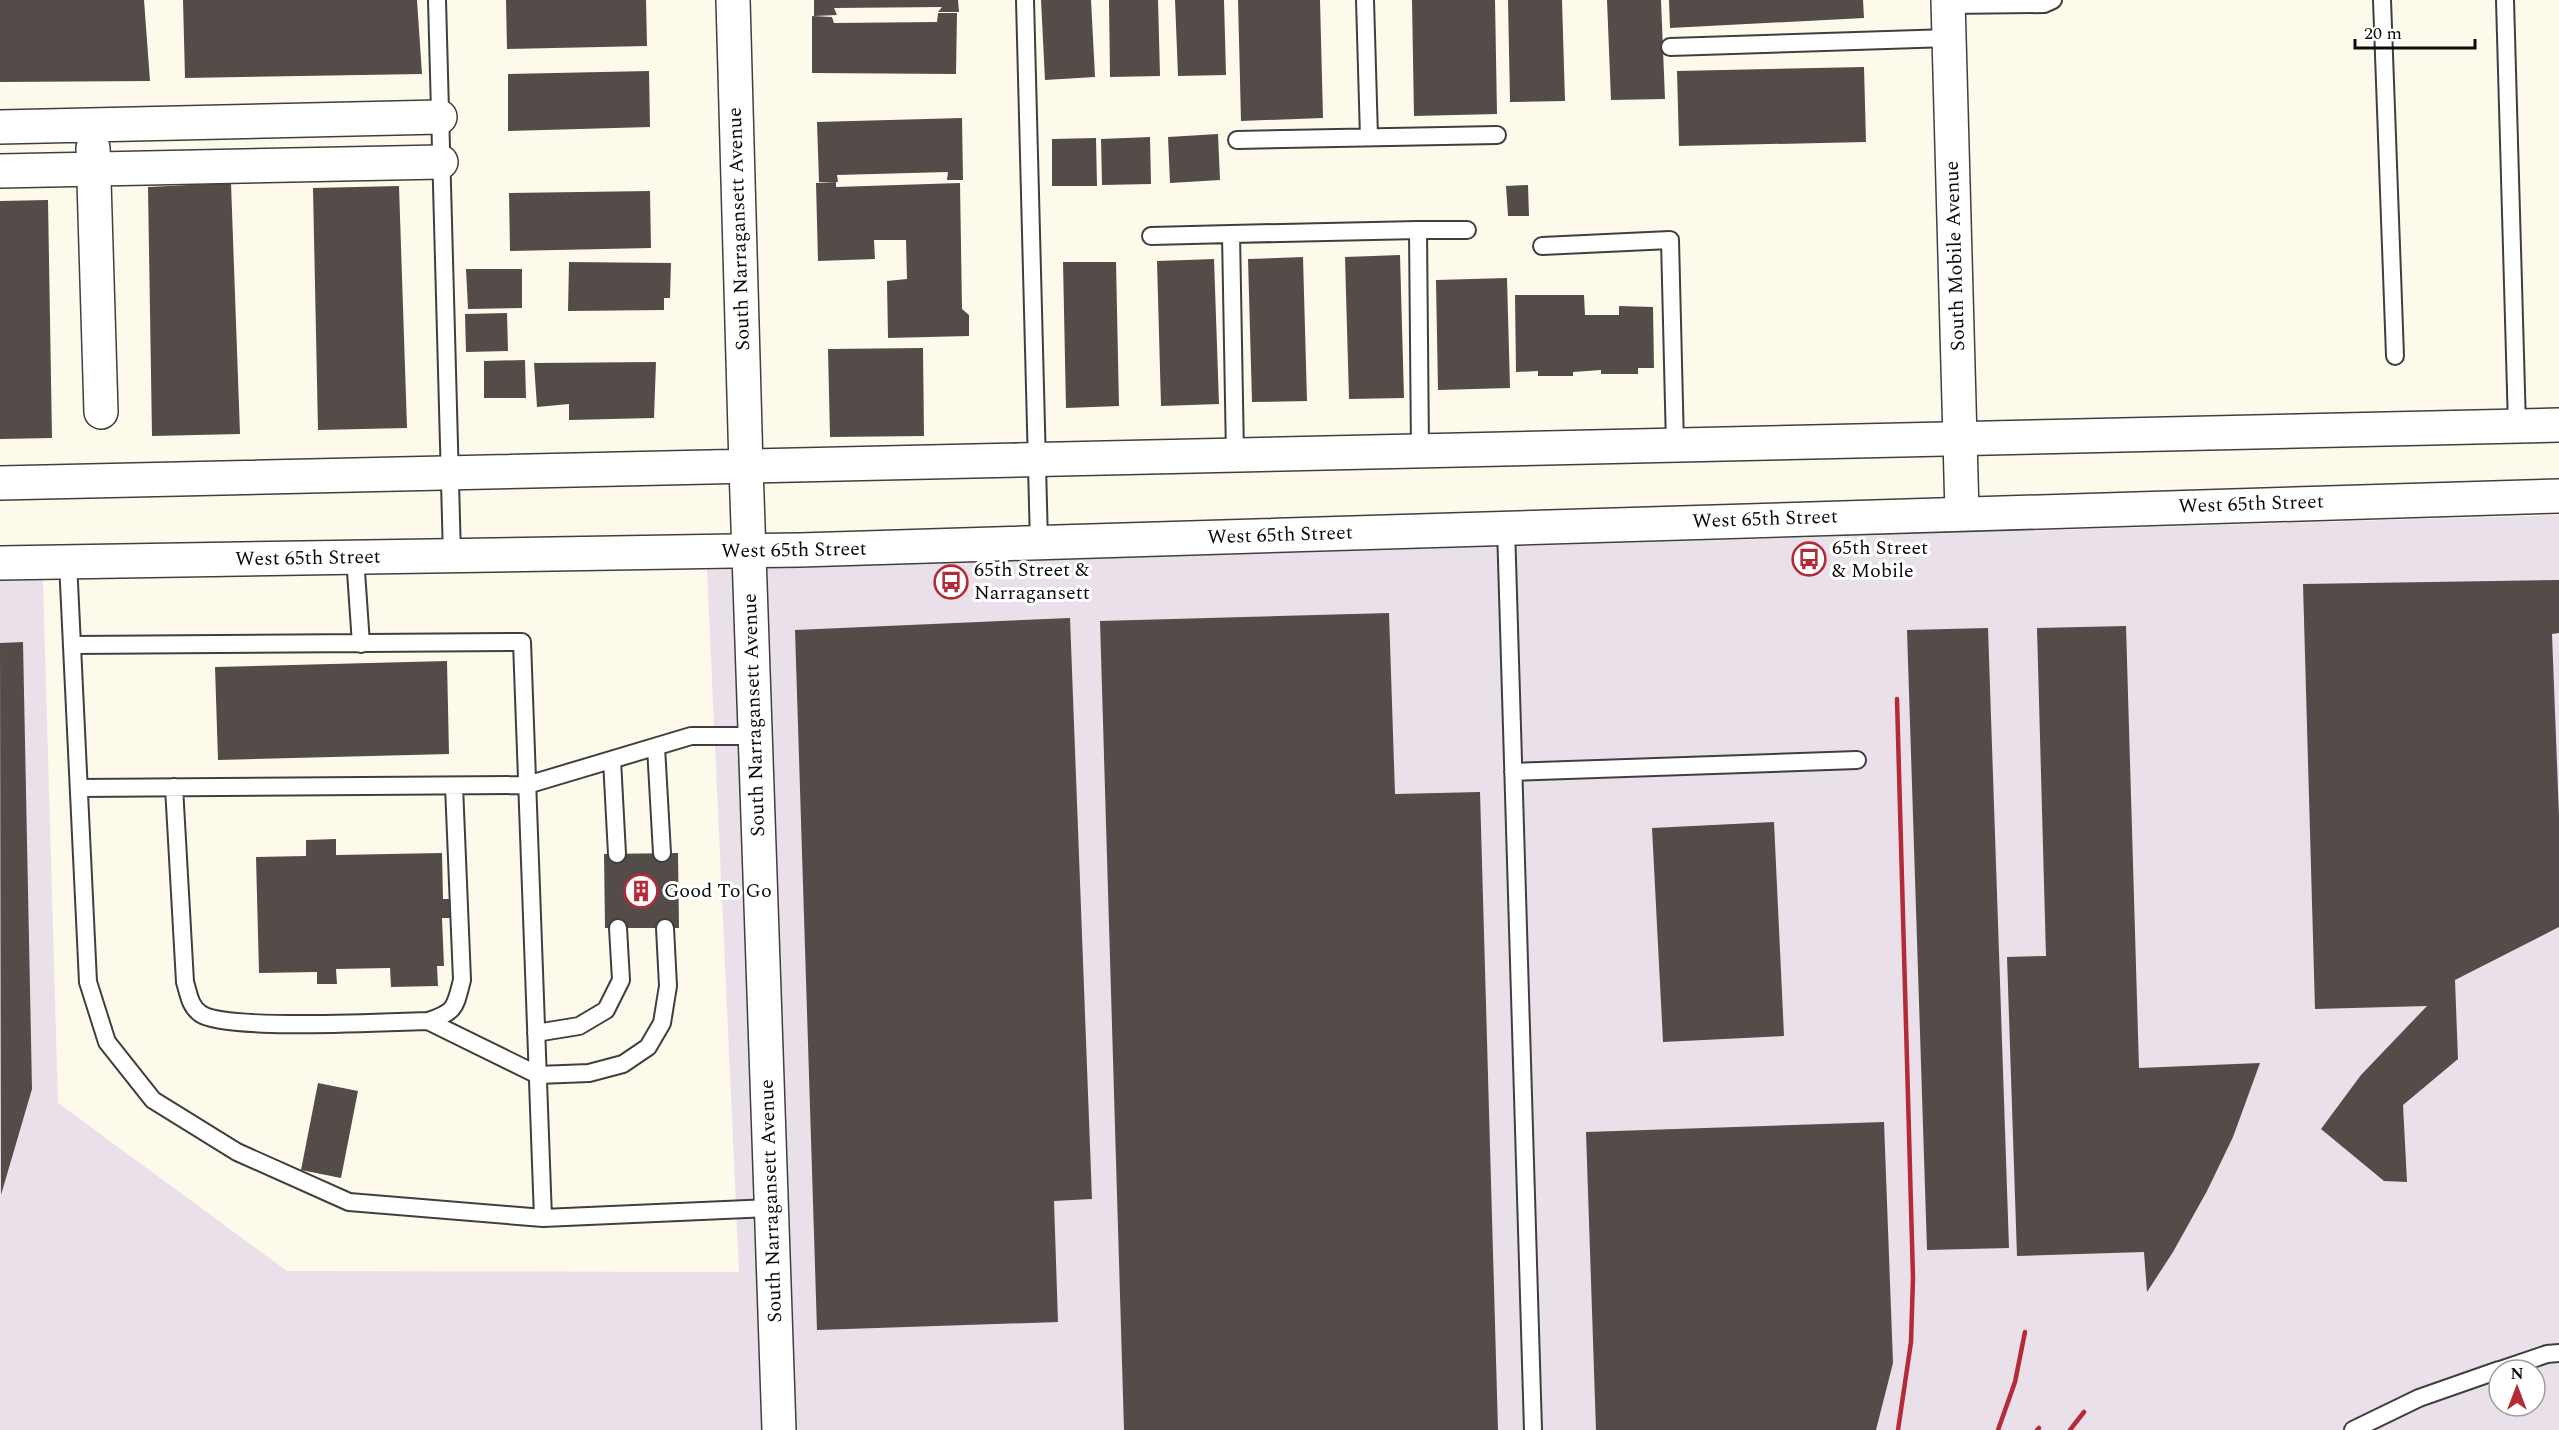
<svg xmlns="http://www.w3.org/2000/svg" width="2559" height="1430" viewBox="0 0 2559 1430" font-family="Spectral,serif">
<style>
.industrial{fill:#e9e0ea;fill-rule:evenodd}
.building{fill:#544c48}
.lines{fill:none;stroke-linecap:round;stroke-linejoin:round}
.service-casing{stroke:#3f3f3f;stroke-width:20}
.minor-casing{stroke:#3f3f3f;stroke-width:36}
.tertiary-casing{stroke:#3f3f3f;stroke-width:36}
.service{stroke:#fff;stroke-width:16}
.minor{stroke:#fff;stroke-width:33}
.tertiary{stroke:#fff;stroke-width:33}
.rail{stroke:#b42b37;stroke-width:4.5}
.labels{text-anchor:middle;dominant-baseline:central;stroke-width:6;stroke-linejoin:round;paint-order:stroke}
.street-label{font-size:20px;fill:#0c0c0c;stroke:#fff}
.poi-label{font-size:20px;fill:#0c0c0c;stroke:#fff;text-anchor:start}
</style>
<rect width="100%" height="100%" fill="#fefaeb"/>
<path class="industrial" d="M 2559,515 L 2559,1430 L 0,1430 L 0,581 L 43,580 L 58,1103 L 287,1271 L 739,1272 L 707,570 ZM 2499,1370 L 2535,1370 L 2535,1406 L 2499,1406 Z"/>
<path class="building" d="M 0,0 L 144,0 L 150,81 L 0,82 Z
M 183,0 L 417,0 L 422,74 L 185,78 Z
M 506,0 L 646,0 L 647,46 L 507,49 Z
M 814,0 L 958,0 L 959,12 L 938,12 L 942,7 L 834,8 L 837,15 L 814,16 Z
M 1041,0 L 1091,0 L 1095,77 L 1045,80 Z
M 1109,0 L 1158,0 L 1160,76 L 1110,77 Z
M 1175,0 L 1224,0 L 1226,75 L 1178,76 Z
M 1238,0 L 1320,0 L 1323,118 L 1241,121 Z
M 1412,0 L 1495,0 L 1497,114 L 1414,116 Z
M 1508,0 L 1562,0 L 1565,101 L 1510,102 Z
M 1607,0 L 1661,0 L 1665,99 L 1611,100 Z
M 1669,0 L 1863,0 L 1864,18 L 1670,28 Z
M 938,13 L 957,13 L 956,74 L 812,73 L 812,16 L 832,17 L 834,23 L 937,22 Z
M 1864,67 L 1866,142 L 1679,146 L 1677,71 Z
M 649,71 L 650,127 L 508,131 L 508,74 Z
M 962,118 L 963,180 L 947,180 L 948,172 L 837,175 L 838,182 L 819,182 L 817,122 Z
M 1218,134 L 1220,180 L 1170,183 L 1168,137 Z
M 1150,137 L 1151,184 L 1102,185 L 1101,139 Z
M 1096,138 L 1097,186 L 1052,186 L 1052,139 Z
M 836,182 L 836,187 L 960,183 L 962,309 L 969,315 L 969,336 L 888,338 L 887,281 L 907,279 L 906,240 L 874,240 L 875,259 L 818,261 L 816,183 Z
M 231,183 L 240,434 L 152,436 L 148,187 Z
M 1528,185 L 1529,216 L 1508,216 L 1506,186 Z
M 399,186 L 407,428 L 318,430 L 313,188 Z
M 650,191 L 651,248 L 510,251 L 509,193 Z
M 48,200 L 52,438 L 0,439 L 0,201 Z
M 1400,255 L 1404,398 L 1349,399 L 1345,257 Z
M 1303,257 L 1307,401 L 1252,402 L 1248,259 Z
M 1214,259 L 1219,404 L 1161,406 L 1157,261 Z
M 569,262 L 671,263 L 670,298 L 664,298 L 664,310 L 568,311 Z
M 1063,262 L 1116,262 L 1119,406 L 1066,408 Z
M 466,269 L 522,269 L 522,308 L 468,309 Z
M 1507,278 L 1510,388 L 1438,390 L 1436,280 Z
M 1515,295 L 1584,295 L 1585,315 L 1619,315 L 1619,306 L 1653,307 L 1654,368 L 1638,368 L 1638,374 L 1601,374 L 1601,370 L 1573,372 L 1573,376 L 1538,376 L 1538,371 L 1516,372 Z
M 507,313 L 508,351 L 466,352 L 465,314 Z
M 923,348 L 924,436 L 830,437 L 828,349 Z
M 525,360 L 526,398 L 484,398 L 484,361 Z
M 656,362 L 654,418 L 569,420 L 569,404 L 537,407 L 534,363 Z
M 2559,580 L 2559,633 L 2552,634 L 2559,816 L 2559,927 L 2455,980 L 2458,1059 L 2403,1105 L 2407,1182 L 2384,1181 L 2321,1129 L 2361,1075 L 2427,1006 L 2315,1009 L 2303,584 Z
M 1389,613 L 1395,794 L 1480,792 L 1498,1430 L 1124,1430 L 1100,621 Z
M 1070,618 L 1092,1199 L 1054,1201 L 1058,1322 L 817,1330 L 795,630 Z
M 2126,626 L 2139,1068 L 2260,1063 L 2233,1137 L 2207,1191 L 2173,1252 L 2147,1292 L 2144,1252 L 2017,1256 L 2007,957 L 2046,956 L 2037,628 Z
M 1988,628 L 2009,1248 L 1927,1250 L 1907,630 Z
M 23,642 L 32,1089 L 1,1195 L 0,643 Z
M 447,661 L 449,754 L 218,760 L 215,667 Z
M 1774,822 L 1784,1036 L 1663,1042 L 1652,828 Z
M 336,839 L 336,855 L 442,853 L 443,899 L 449,899 L 450,918 L 442,918 L 444,966 L 437,966 L 438,986 L 391,987 L 390,968 L 336,969 L 337,984 L 317,984 L 317,972 L 259,973 L 256,857 L 306,856 L 306,840 Z
M 678,853 L 679,928 L 605,928 L 604,854 Z
M 318,1083 L 358,1091 L 341,1178 L 301,1170 Z
M 1884,1122 L 1893,1363 L 1876,1430 L 1596,1430 L 1586,1132 Z"/>
<g class="lines">
<g class="service-casing">
<path id="service" d="M 437,0 L 452,556
M 1025,0 L 1039,543
M 1365,0 L 1369,137
M 2382,0 L 2395,356
M 2505,0 L 2517,426
M 1948,5 L 2044,4 L 2053,0
M 1670,47 L 1949,38
M 1237,140 L 1497,135
M 1418,230 L 1467,230
M 1151,236 L 1231,234
M 1542,246 L 1670,240 L 1675,445
M 1235,455 L 1231,234 L 1418,230 L 1420,451
M 1506,527 L 1533,1430
M 355,557 L 361,644
M 68,562 L 88,982 L 107,1042 L 153,1100 L 237,1152 L 349,1202 L 543,1218 L 772,1208
M 72,645 L 522,642 L 543,1218
M 656,747 L 662,853
M 612,760 L 617,854
M 1513,772 L 1857,760
M 174,787 L 185,982 C 189,995 190,1007 201,1014 C 227,1031 389,1022 428,1021 C 456,1012 455,1007 462,980 L 454,786
M 79,788 L 527,785 L 691,736 L 755,736
M 428,1021 L 538,1075 L 589,1073 L 623,1064 L 648,1047 L 662,1023 L 668,986 L 665,928
M 536,1033 L 579,1026 L 606,1010 L 621,980 L 618,928
M 2500,1370 L 2547,1354 L 2559,1353
M 2353,1430 L 2419,1398 L 2499,1370"/>
</g>
<g class="minor-casing">
<path id="minor" d="M 1948,0 L 1962,513
M 0,127 L 440,117
M 93,148 L 101,412
M 0,171 L 441,162
M 746,467 L 779,1430"/>
</g>
<g class="tertiary-casing">
<path id="tertiary" d="M 733,0 L 746,467
M 0,483 L 2559,425
M 0,563 L 800,550 L 2559,496"/>
</g>
<use href="#service" class="service"/>
<use href="#minor" class="minor"/>
<use href="#tertiary" class="tertiary"/>
<path class="rail" d="M 1897,699 L 1913,1278 L 1911,1342 L 1898,1430
M 1998,1430 L 2015,1382 L 2025,1332
M 2037,1430 L 2039,1428
M 2070,1430 L 2084,1412"/>
</g>
<defs>
<g id="bus-ring" transform="scale(1.725)"><circle r="9.5" fill="#fff" stroke="#b42b37" stroke-width="1.5"/><path d="M-5-6H5V4H4V6H2V4H-2V6H-4V4H-5ZM-3.5-4V0h7V-4ZM-3.5 1.2v1.5H-2V1.2ZM2 1.2v1.5H3.5V1.2Z" fill="#b42b37"/></g>
<g id="building-ring" transform="scale(1.725)"><circle r="9.5" fill="#fff" stroke="#b42b37" stroke-width="1.5"/><path d="M-4-6H4V6H1V3H-1V6H-4ZM-2.5-4.3h1.7v1.8h-1.7ZM.8-4.3h1.7v1.8H.8ZM-2.5-1h1.7V.8h-1.7ZM.8-1h1.7V.8H.8Z" fill="#b42b37"/></g>
</defs>
<g fill-rule="evenodd">
<use href="#bus-ring" x="1809" y="559"/>
<use href="#bus-ring" x="951" y="582"/>
<use href="#building-ring" x="641" y="891"/>
</g>
<g class="labels">
<g class="street-label">
<text transform="translate(739 229) rotate(-92)">South Narragansett Avenue</text>
<text transform="translate(1955 256) rotate(-92)">South Mobile Avenue</text>
<text transform="translate(2251 504) rotate(-2)">West 65th Street</text>
<text transform="translate(1765 519) rotate(-2)">West 65th Street</text>
<text transform="translate(1280 535) rotate(-2)">West 65th Street</text>
<text transform="translate(794 550) rotate(-1)">West 65th Street</text>
<text transform="translate(308 558) rotate(-1)">West 65th Street</text>
<text transform="translate(754 715) rotate(-92)">South Narragansett Avenue</text>
<text transform="translate(771 1201) rotate(-92)">South Narragansett Avenue</text>
</g>
<g class="poi-label">
<text x="1832" y="548">65th Street<tspan x="1832" dy="23">&amp; Mobile</tspan></text>
<text x="974" y="570">65th Street &amp;<tspan x="974" dy="23">Narragansett</tspan></text>
<text x="664" y="891">Good To Go</text>
</g>
</g>
<g transform="translate(2517 1388)"><circle r="28" fill="#ffffff" stroke="#9e9e9e" stroke-width="1.5"/>
<path d="M0-4.5L10 22L0 15L-10 22Z" fill="#b42b37"/>
<text y="-9" font-size="16" font-weight="bold" text-anchor="middle" fill="#0c0c0c">N</text>
</g>
<path d="M2355 39v9h120v-9" fill="none" stroke="#0c0c0c" stroke-width="3"/>
<text x="2364" y="39" font-size="18" fill="#0c0c0c" stroke="#ffffff" stroke-width="4.5" paint-order="stroke">20 m</text>
</svg>
